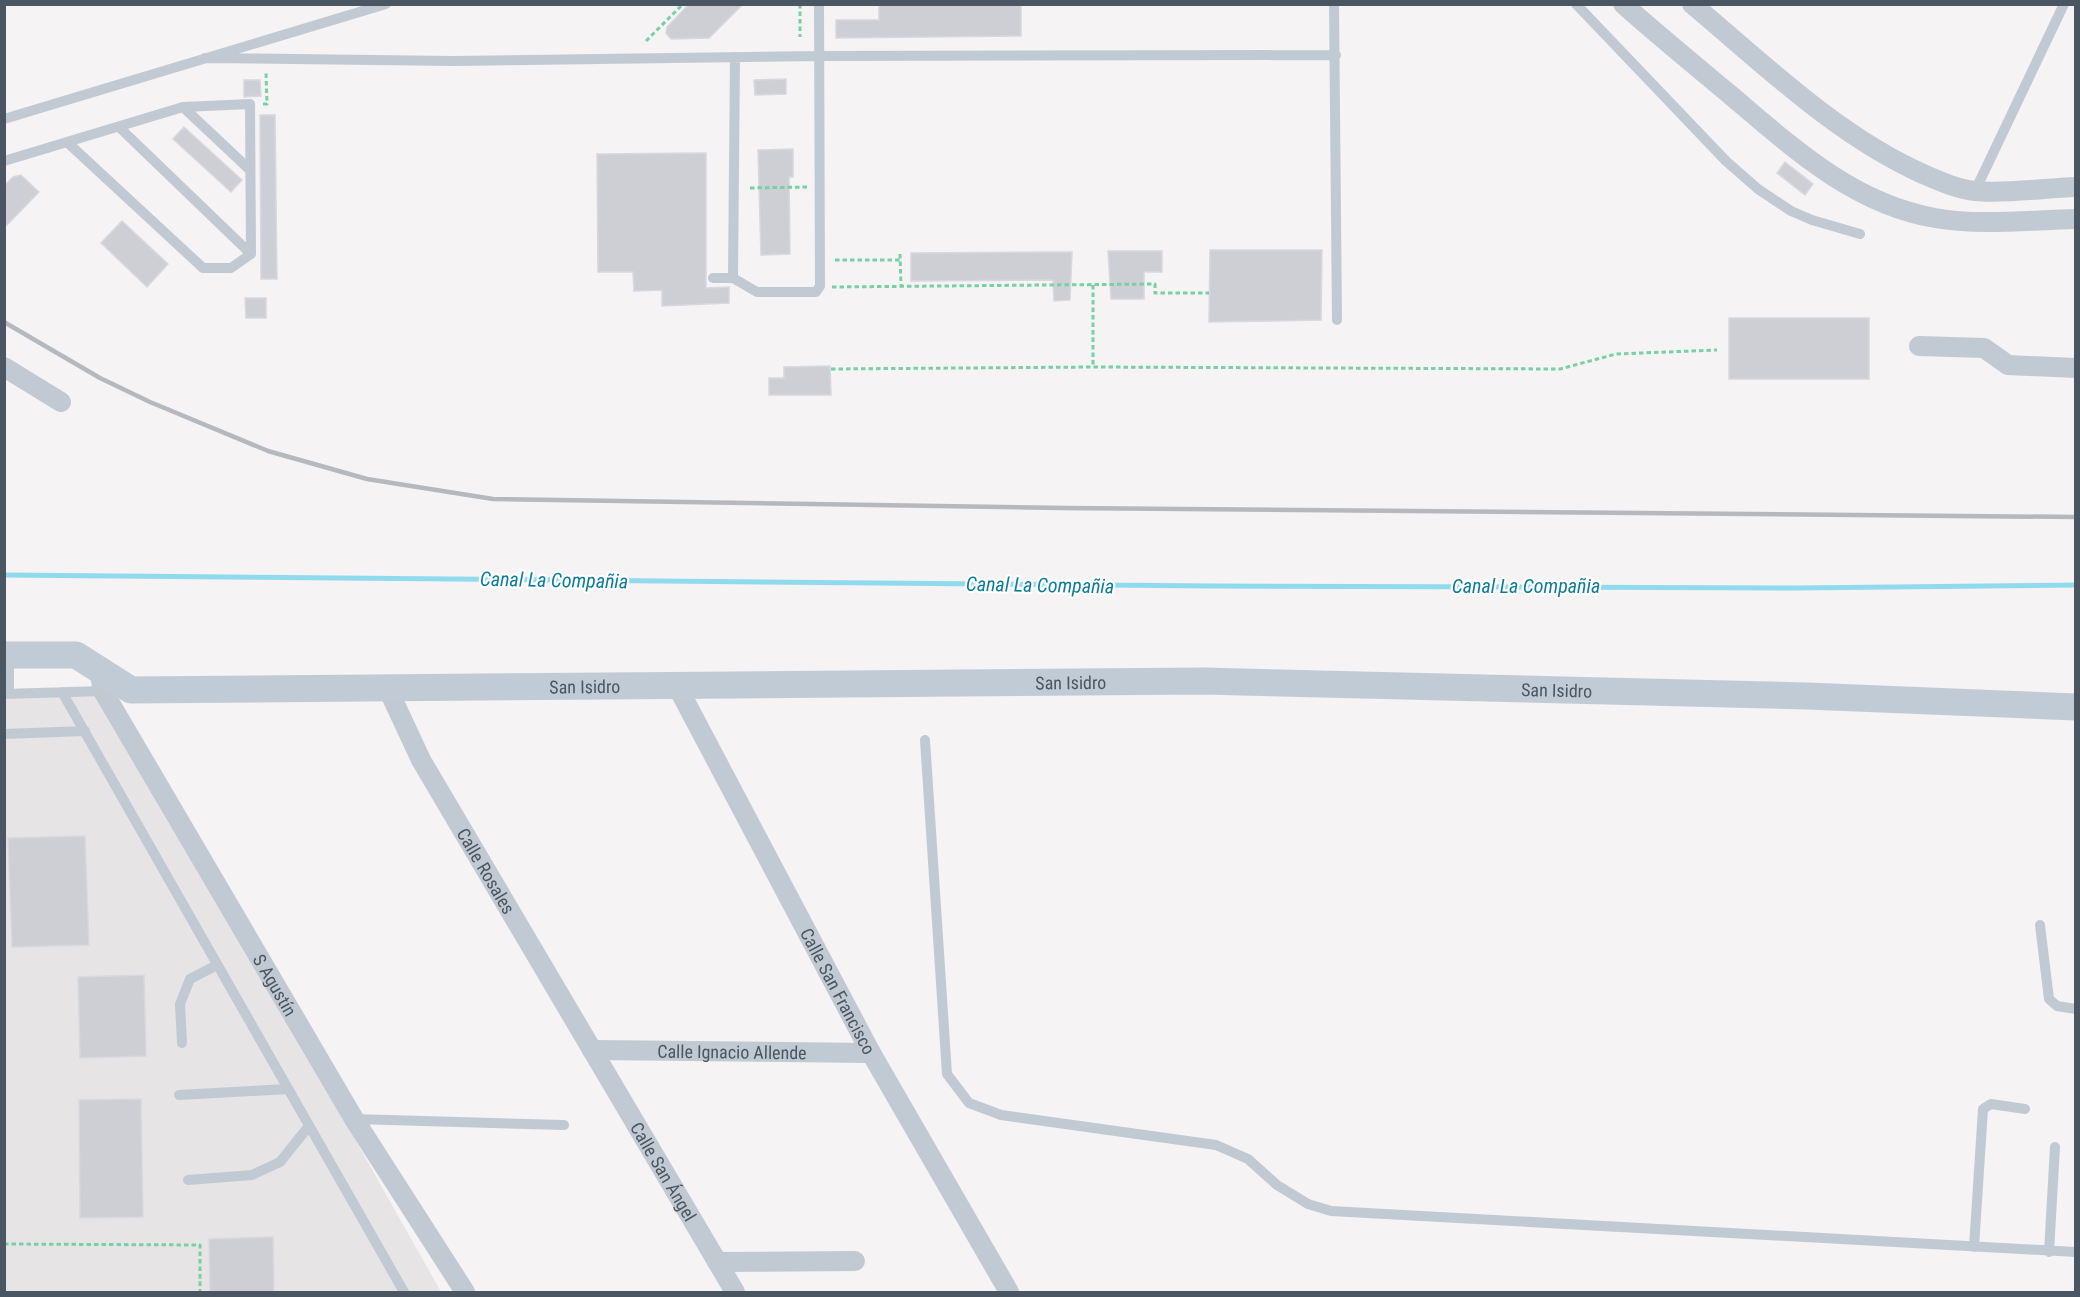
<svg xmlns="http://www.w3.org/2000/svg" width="2080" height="1297" viewBox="0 0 2080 1297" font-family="'Roboto Condensed',sans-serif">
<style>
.education{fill:#e6e4e5}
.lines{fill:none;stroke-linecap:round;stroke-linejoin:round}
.stream{stroke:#90daee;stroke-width:5}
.building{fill:#cdcfd5;stroke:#d7d9de;stroke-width:1.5}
.path{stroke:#7ad0a6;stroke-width:3;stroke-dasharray:4.5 3;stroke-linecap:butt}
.service{stroke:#c1cad2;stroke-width:10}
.minor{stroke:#c1cad2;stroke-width:20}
.secondary{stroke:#c1cbd6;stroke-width:27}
.rail{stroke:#b5b8bd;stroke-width:4.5}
.labels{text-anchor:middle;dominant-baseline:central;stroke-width:4.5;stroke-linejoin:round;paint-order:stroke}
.street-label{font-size:18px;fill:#4a5661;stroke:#fff}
.water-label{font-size:20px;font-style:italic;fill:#0c7c9b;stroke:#fff}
</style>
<rect width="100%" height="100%" fill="#f5f3f3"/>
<path class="education" d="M 5,692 L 103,692 L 441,1292 L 5,1292 Z"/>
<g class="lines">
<path class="stream" d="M 4,575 L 1213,586 L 1795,588 L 2076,585"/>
</g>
<path class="building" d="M 689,4 L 743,4 L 709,38 L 671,39 L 666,33 L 667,27 Z
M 879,4 L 1021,4 L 1021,36 L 836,38 L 836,20 L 879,20 Z
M 786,79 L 786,94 L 755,95 L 754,80 Z
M 244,80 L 260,80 L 261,96 L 244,97 Z
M 260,115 L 275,115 L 277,279 L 261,279 Z
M 184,127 L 242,180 L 231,192 L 173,139 Z
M 793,149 L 793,177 L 789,177 L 790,254 L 761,255 L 758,150 Z
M 706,153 L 706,288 L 729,287 L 729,303 L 662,306 L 662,290 L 634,291 L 633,272 L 598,272 L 597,154 Z
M 1785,162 L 1813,184 L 1805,195 L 1777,173 Z
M 21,175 L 39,192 L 4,228 L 4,186 L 13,177 Z
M 122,221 L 168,264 L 147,287 L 101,243 Z
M 1210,250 L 1322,250 L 1321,320 L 1209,322 Z
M 1108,251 L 1162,251 L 1162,272 L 1144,272 L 1144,299 L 1111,299 Z
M 1072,252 L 1070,300 L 1054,301 L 1053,280 L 911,281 L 911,253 Z
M 245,298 L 266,298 L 266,318 L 246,318 Z
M 1729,318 L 1869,318 L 1869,379 L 1729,379 Z
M 830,366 L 831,395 L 769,395 L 769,378 L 784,378 L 784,367 Z
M 85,836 L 89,945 L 12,947 L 8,838 Z
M 144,975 L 146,1056 L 80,1058 L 78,977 Z
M 141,1099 L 143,1217 L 80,1218 L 79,1100 Z
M 273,1237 L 274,1293 L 210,1293 L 209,1239 Z"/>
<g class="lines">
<path class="path" d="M 800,4 L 800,37
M 646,41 L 683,4
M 263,104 L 267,104 L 266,73
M 750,188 L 807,187
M 900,254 L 901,286
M 835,260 L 900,260
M 1093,285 L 1093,367
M 832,287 L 1155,284 L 1155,293 L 1209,293
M 831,369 L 1093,367 L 1560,369 L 1616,354 L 1717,350
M 4,1244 L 200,1245 L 200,1292"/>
<path class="service" d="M 1334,4 L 1337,320
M 1576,4 L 1726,161 L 1758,189 L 1791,211 L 1812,220 L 1860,234
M 735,57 L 733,278 L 757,292 L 816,292 L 820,286 L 819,4
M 205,58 L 453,61 L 819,56 L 1336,55
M 183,107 L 250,170
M 4,119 L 386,4
M 119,127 L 251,254
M 4,161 L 183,107 L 250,104 L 251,254 L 231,268 L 203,268 L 68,143
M 1975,191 L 2064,4
M 713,278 L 733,278
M 9,655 L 9,694
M 62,692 L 404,1292
M 4,694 L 103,691
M 4,734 L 85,731
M 925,740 L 947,1074 L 969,1103 L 1001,1115 L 1216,1145 L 1248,1159 L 1277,1185 L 1308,1204 L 1331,1211 L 2076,1252
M 2040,925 L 2049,999 L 2057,1006 L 2076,1009
M 182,1043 L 180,1004 L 190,979 L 217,965
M 179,1095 L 288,1089
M 354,1119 L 564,1125
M 188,1180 L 252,1175 L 280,1162 L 309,1126
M 1974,1247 L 1983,1109 L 1991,1104 L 2025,1109
M 2049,1252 L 2055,1147"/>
<g class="minor">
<path d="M 1623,4 C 1659,36 1697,67 1734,98 C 1794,149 1854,204 1935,218 C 1980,226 2029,220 2076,219"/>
<path d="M 1692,4 C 1765,65 1836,135 1923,174 C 1939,181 1957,189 1975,191 C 2004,194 2045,188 2076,187"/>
<path d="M 1919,346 L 1984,348 L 2008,365 L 2076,368"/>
<path d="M 4,367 L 61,402"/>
<path id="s1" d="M 99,669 L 103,691 L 354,1119 L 465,1292"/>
<path id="s2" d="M 677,686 L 871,1053 L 1009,1292"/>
<path id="s3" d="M 388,689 L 421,760 L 735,1292"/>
<path id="s4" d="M 592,1050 L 871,1053"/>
<path d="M 717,1262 L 855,1261"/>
</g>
<path class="secondary" id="s5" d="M 4,655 L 76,655 L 131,690 L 1203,681 L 1807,696 L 2076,707"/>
<path class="rail" d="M 4,322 L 100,378 L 150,402 L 268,451 L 367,479 L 493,499 L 1064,508 L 2076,517"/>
</g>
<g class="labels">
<g class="street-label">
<text stroke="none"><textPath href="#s5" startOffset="1077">San Isidro</textPath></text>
<text stroke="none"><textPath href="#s5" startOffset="591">San Isidro</textPath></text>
<text stroke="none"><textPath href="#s5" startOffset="1563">San Isidro</textPath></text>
<text stroke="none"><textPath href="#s3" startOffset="207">Calle Rosales</textPath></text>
<text stroke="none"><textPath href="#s1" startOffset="363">S Agustín</textPath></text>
<text stroke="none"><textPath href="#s2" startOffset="345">Calle San Francisco</textPath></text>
<text stroke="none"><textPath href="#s4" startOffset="140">Calle Ignacio Allende</textPath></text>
<text stroke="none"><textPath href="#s3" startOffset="556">Calle San Ángel</textPath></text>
</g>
<g class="water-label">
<text transform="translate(554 580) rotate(1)">Canal La Compañia</text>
<text transform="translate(1040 585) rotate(1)">Canal La Compañia</text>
<text x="1526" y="586">Canal La Compañia</text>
</g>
</g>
<rect width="2080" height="1297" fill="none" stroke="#4a5661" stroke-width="12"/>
</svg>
